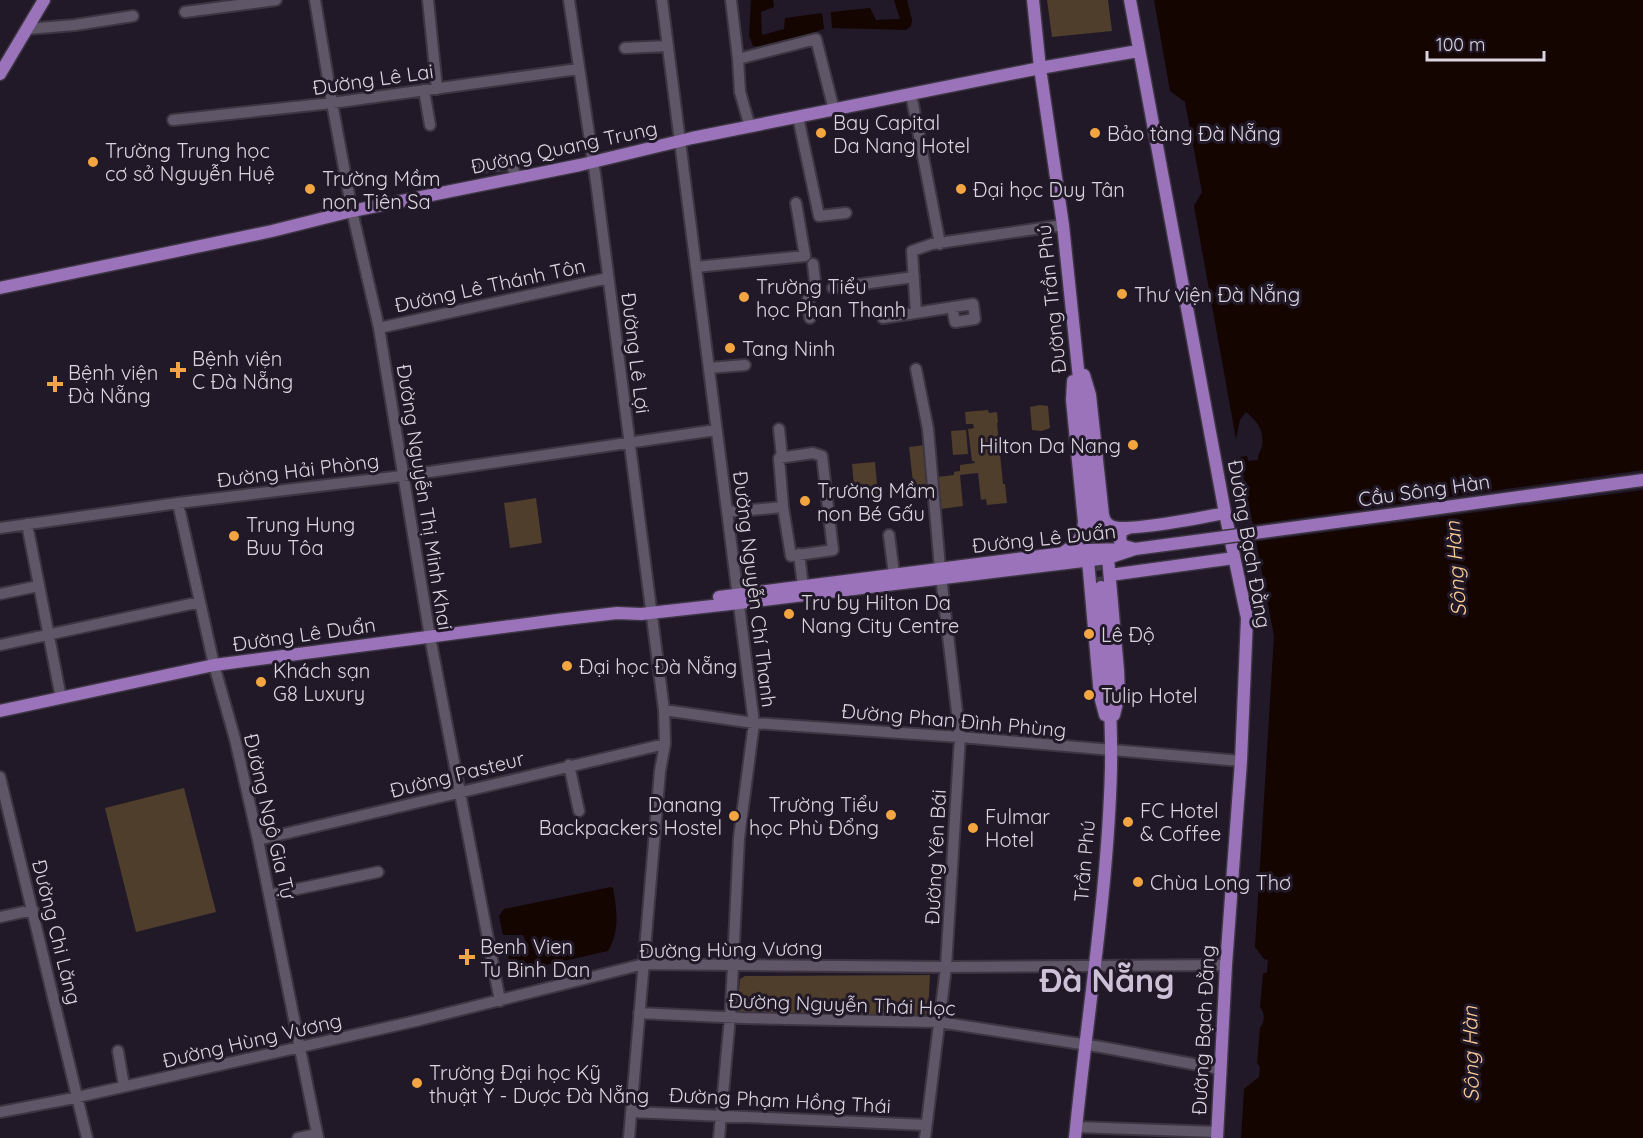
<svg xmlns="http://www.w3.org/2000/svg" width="1643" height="1138" viewBox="0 0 1643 1138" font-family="Quicksand,sans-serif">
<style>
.green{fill:#4f3e2b}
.water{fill:#140500}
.pier{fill:#211928}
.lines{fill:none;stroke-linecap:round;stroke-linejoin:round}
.major-tunnel{stroke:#3d3543;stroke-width:12;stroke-dasharray:12 6;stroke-linecap:butt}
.minor-casing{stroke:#3d3642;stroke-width:14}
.major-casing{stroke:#3d3642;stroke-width:15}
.minor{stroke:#5f5668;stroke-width:10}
.major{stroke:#9a73ba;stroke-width:12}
.major-bridge-casing{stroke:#3d3642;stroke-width:15;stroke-linecap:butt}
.major-bridge{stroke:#9a73ba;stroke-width:12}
.poi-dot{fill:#f2a541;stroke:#211928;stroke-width:2}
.labels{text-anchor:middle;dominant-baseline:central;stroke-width:6;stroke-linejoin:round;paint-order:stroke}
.street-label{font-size:20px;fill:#dad5df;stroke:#211928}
.poi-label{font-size:20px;fill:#dad5df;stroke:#211928;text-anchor:start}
.water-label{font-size:21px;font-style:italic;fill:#fccc98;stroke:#211928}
.town-label{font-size:32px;font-weight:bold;fill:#ccc1d6;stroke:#211928}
</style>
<rect width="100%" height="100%" fill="#211928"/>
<path class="green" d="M 1047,0 L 1108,0 L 1112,31 L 1052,37 Z
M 1040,405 L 1048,406 L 1050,428 L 1042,431 L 1032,430 L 1030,407 Z
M 988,410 L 989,413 L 997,412 L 998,422 L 997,423 L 1003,484 L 1005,484 L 1007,503 L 987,505 L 986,499 L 981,500 L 978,473 L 960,475 L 963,506 L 941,509 L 937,477 L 954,475 L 954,472 L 960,471 L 960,465 L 975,463 L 974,461 L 972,461 L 968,429 L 974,428 L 973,424 L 966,424 L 965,412 Z
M 966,430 L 968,454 L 953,455 L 951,431 Z
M 925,445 L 931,489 L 914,491 L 909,447 Z
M 875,462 L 878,495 L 855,497 L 852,464 Z
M 536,498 L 542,543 L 510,548 L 504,503 Z
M 184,788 L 216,912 L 136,932 L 105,808 Z
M 930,975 L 928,1013 L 922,1016 L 737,1013 L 740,979 L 745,976 Z"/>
<path class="water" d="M 751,0 L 773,0 L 774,7 L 761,12 L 762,35 L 784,29 L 785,18 L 822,13 L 824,29 L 764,47 L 753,46 L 749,35 Z
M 894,0 L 907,0 L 912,20 L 911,26 L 906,30 L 832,28 L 831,12 L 870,8 L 876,20 L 900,19 Z
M 1154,0 L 1643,0 L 1643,1138 L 1241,1138 L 1244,1089 L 1259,1077 L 1260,1067 L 1257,1063 L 1260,1028 C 1265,1022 1265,1013 1260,1007 L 1263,974 L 1267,972 L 1268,960 L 1264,959 L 1255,947 L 1274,636 L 1240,457 L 1247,456 L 1248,461 L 1258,460 C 1258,453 1261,451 1262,446 C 1265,431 1257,421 1246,412 L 1240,420 L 1236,439 L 1194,206 L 1202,192 L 1185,102 L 1170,91 Z
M 611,887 L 613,888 C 617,910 620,931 608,951 L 514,972 L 508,959 L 509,953 L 526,942 L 523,935 L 503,935 L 499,916 L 504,909 Z"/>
<path class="pier" d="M 1643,470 L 1643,490 L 1253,542 L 1249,525 Z"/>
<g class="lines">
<path class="major-tunnel" d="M 1094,523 L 1101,587"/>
<g class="minor-casing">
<path id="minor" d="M 315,0 L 332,103 L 352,211 L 379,328 L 430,637 L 500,1001
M 428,0 L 437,89
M 569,0 L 596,181 L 664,710 L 665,744 L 660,771 L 629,1138
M 662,0 L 754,723 L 739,838 L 731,1006 L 719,1138
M 731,0 L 738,59 L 816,39 L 834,110
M 185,12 L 276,0
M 27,29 L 75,25 L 133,16
M 625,48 L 668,46
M 738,59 L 740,92 L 750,127
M 424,90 L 430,125
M 911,94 L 940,244
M 798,117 L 819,216 L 846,213
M 173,120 L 332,103 L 578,69
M 479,167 L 511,164 L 517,178
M 696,267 L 805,256 L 796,203
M 833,288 L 914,277
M 916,313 L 912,251 L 932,244 L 1063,225
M 810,318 L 808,299 L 816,290 L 813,264
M 883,318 L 973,304 L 975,319 L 955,322 L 952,307
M 379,328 L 608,278
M 709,368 L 745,365
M 916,369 L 928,429 L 940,568 L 960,737 L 946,967 L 925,1138
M 779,429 L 782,457
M 178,503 L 214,665 L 235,739 L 258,840 L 318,1138
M 728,512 L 783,507 L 779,458 L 813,453 L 822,456 L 833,550 L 791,556 L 783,507
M 27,524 L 61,698
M 0,528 L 178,503 L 402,476 L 716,430
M 889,535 L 894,574
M 799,554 L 803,586
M 0,594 L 38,586
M 0,645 L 200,602
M 664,710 L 754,723 L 960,737 L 1241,761
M 569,765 L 579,811
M 0,777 L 87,1138
M 258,840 L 665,744
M 269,895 L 378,872
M 0,917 L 33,910
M 639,1013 L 742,1018 L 939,1022 L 1101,1047 L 1220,1069
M 118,1051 L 124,1086
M 0,1112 L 69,1099 L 420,1020 L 644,964 L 946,967 L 1226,965
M 632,1112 L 926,1125
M 1076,1127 L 1217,1132
M 298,1138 L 317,1134"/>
</g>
<g class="major-casing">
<path id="major" d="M 1033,0 L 1040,68 L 1063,225 L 1094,523
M 1130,0 L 1225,513 L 1247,618 L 1241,761 L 1226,965 L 1217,1138
M 0,74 L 44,0
M 0,288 L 272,231 L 352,211 L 580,165 L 692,138 L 1040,68 L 1138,51
M 1084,375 L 1090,395 L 1103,515 C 1104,520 1106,524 1111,526 C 1124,533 1206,517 1225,513
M 1388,515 L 1643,480
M 1129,528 L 1121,531 L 1120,541 L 1124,546 L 1135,549 L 1210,539
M 1064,552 C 1078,542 1082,540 1084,522 L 1072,400 L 1073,381
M 1108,558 L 1118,670 L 1119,695 L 1114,715
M 1088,560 L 1100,696 L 1105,715
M 1110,575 L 1234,558
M 719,597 L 1087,550 L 1125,549
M 0,711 L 214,665 L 557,620 L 617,613 L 641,614 L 739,603 L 1108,558 L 1135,549
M 1075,1138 C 1087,1015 1108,891 1111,768 C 1112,707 1106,647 1101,587"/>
</g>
<use href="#minor" class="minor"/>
<use href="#major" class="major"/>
<g class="major-bridge-casing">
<path id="major-bridge" d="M 1210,539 L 1388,515"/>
</g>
<use href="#major-bridge" class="major-bridge"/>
</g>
<g class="poi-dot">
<circle cx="821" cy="133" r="6"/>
<circle cx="1095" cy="133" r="6"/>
<circle cx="93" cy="162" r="6"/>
<circle cx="310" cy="189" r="6"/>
<circle cx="961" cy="189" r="6"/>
<circle cx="1122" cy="294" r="6"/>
<circle cx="744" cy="297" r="6"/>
<circle cx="730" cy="348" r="6"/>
<path d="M175 361h6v6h6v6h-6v6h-6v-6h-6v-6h6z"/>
<path d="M52 375h6v6h6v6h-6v6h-6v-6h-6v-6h6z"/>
<circle cx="1133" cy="445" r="6"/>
<circle cx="805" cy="501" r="6"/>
<circle cx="234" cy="536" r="6"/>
<circle cx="789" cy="614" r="6"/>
<circle cx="1089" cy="634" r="6"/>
<circle cx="567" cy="666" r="6"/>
<circle cx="261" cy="682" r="6"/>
<circle cx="1089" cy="695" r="6"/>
<circle cx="891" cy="815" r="6"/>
<circle cx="734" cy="816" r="6"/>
<circle cx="1128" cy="822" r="6"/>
<circle cx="973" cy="828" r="6"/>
<circle cx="1138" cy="882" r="6"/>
<path d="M464 948h6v6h6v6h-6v6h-6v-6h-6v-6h6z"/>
<circle cx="417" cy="1083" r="6"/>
</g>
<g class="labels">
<g class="street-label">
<text transform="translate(373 79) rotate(-8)">Đường Lê Lai</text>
<text transform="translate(564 147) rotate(-12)">Đường Quang Trung</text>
<text transform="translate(490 285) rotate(-12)">Đường Lê Thánh Tôn</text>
<text transform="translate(1051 299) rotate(-96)">Đường Trần Phú</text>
<text transform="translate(636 353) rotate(83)">Đường Lê Lợi</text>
<text transform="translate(298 470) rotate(-7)">Đường Hải Phòng</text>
<text transform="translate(1424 490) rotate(-8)">Cầu Sông Hàn</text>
<text transform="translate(425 497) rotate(81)">Đường Nguyễn Thị Minh Khai</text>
<text transform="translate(1044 538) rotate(-6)">Đường Lê Duẩn</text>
<text transform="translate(1250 544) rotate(80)">Đường Bạch Đằng</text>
<text transform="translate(755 589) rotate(83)">Đường Nguyễn Chí Thanh</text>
<text transform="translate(304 634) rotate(-8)">Đường Lê Duẩn</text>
<text transform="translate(954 720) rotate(5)">Đường Phan Đình Phùng</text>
<text transform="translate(457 774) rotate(-14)">Đường Pasteur</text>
<text transform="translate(270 816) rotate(77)">Đường Ngô Gia Tự</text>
<text transform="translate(935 857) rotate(-87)">Đường Yên Bái</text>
<text transform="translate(1084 861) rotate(-85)">Trần Phú</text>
<text transform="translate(57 932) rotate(76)">Đường Chi Lăng</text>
<text transform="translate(731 949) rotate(-1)">Đường Hùng Vương</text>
<text transform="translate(842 1004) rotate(2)">Đường Nguyễn Thái Học</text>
<text transform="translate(1203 1030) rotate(-87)">Đường Bạch Đằng</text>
<text transform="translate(252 1040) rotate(-13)">Đường Hùng Vương</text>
<text transform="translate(780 1100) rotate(3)">Đường Phạm Hồng Thái</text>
</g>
<g class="poi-label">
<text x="833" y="122">Bay Capital<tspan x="833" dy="23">Da Nang Hotel</tspan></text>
<text x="1107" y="133">Bảo tàng Đà Nẵng</text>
<text x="105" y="150">Trường Trung học<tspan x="105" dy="23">cơ sở Nguyễn Huệ</tspan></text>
<text x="322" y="178">Trường Mầm<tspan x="322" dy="23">non Tiên Sa</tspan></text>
<text x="973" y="189">Đại học Duy Tân</text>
<text x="756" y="286">Trường Tiểu<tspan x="756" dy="23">học Phan Thanh</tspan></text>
<text x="1134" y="294">Thư viện Đà Nẵng</text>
<text x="742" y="348">Tang Ninh</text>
<text x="192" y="358">Bệnh viện<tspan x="192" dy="23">C Đà Nẵng</tspan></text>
<text x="68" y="372">Bệnh viện<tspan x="68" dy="23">Đà Nẵng</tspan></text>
<text x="1121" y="445" text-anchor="end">Hilton Da Nang</text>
<text x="817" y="490">Trường Mầm<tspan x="817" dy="23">non Bé Gấu</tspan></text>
<text x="246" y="524">Trung Hung<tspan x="246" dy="23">Buu Tôa</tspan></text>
<text x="801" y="602">Tru by Hilton Da<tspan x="801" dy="23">Nang City Centre</tspan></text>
<text x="1101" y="634">Lê Độ</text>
<text x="579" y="666">Đại học Đà Nẵng</text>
<text x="273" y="670">Khách sạn<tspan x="273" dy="23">G8 Luxury</tspan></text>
<text x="1101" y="695">Tulip Hotel</text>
<text x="722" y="804" text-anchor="end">Danang<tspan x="722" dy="23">Backpackers Hostel</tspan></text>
<text x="879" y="804" text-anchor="end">Trường Tiểu<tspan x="879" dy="23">học Phù Đổng</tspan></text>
<text x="1140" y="810">FC Hotel<tspan x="1140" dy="23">&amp; Coffee</tspan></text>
<text x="985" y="816">Fulmar<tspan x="985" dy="23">Hotel</tspan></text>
<text x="1150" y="882">Chùa Long Thơ</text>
<text x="480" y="946">Benh Vien<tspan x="480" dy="23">Tu Binh Dan</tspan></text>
<text x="429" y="1072">Trường Đại học Kỹ<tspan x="429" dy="23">thuật Y - Dược Đà Nẵng</tspan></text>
</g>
<g class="water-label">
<text transform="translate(1455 569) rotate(-94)">Sông Hàn</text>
<text transform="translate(1470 1054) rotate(-91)">Sông Hàn</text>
</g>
<g class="town-label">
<text x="1107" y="980">Đà Nẵng</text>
</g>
</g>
<path d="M1427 51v9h117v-9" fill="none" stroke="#dad5df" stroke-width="3"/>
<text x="1436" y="51" font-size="18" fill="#dad5df" stroke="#211928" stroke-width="4.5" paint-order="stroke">100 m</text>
</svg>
